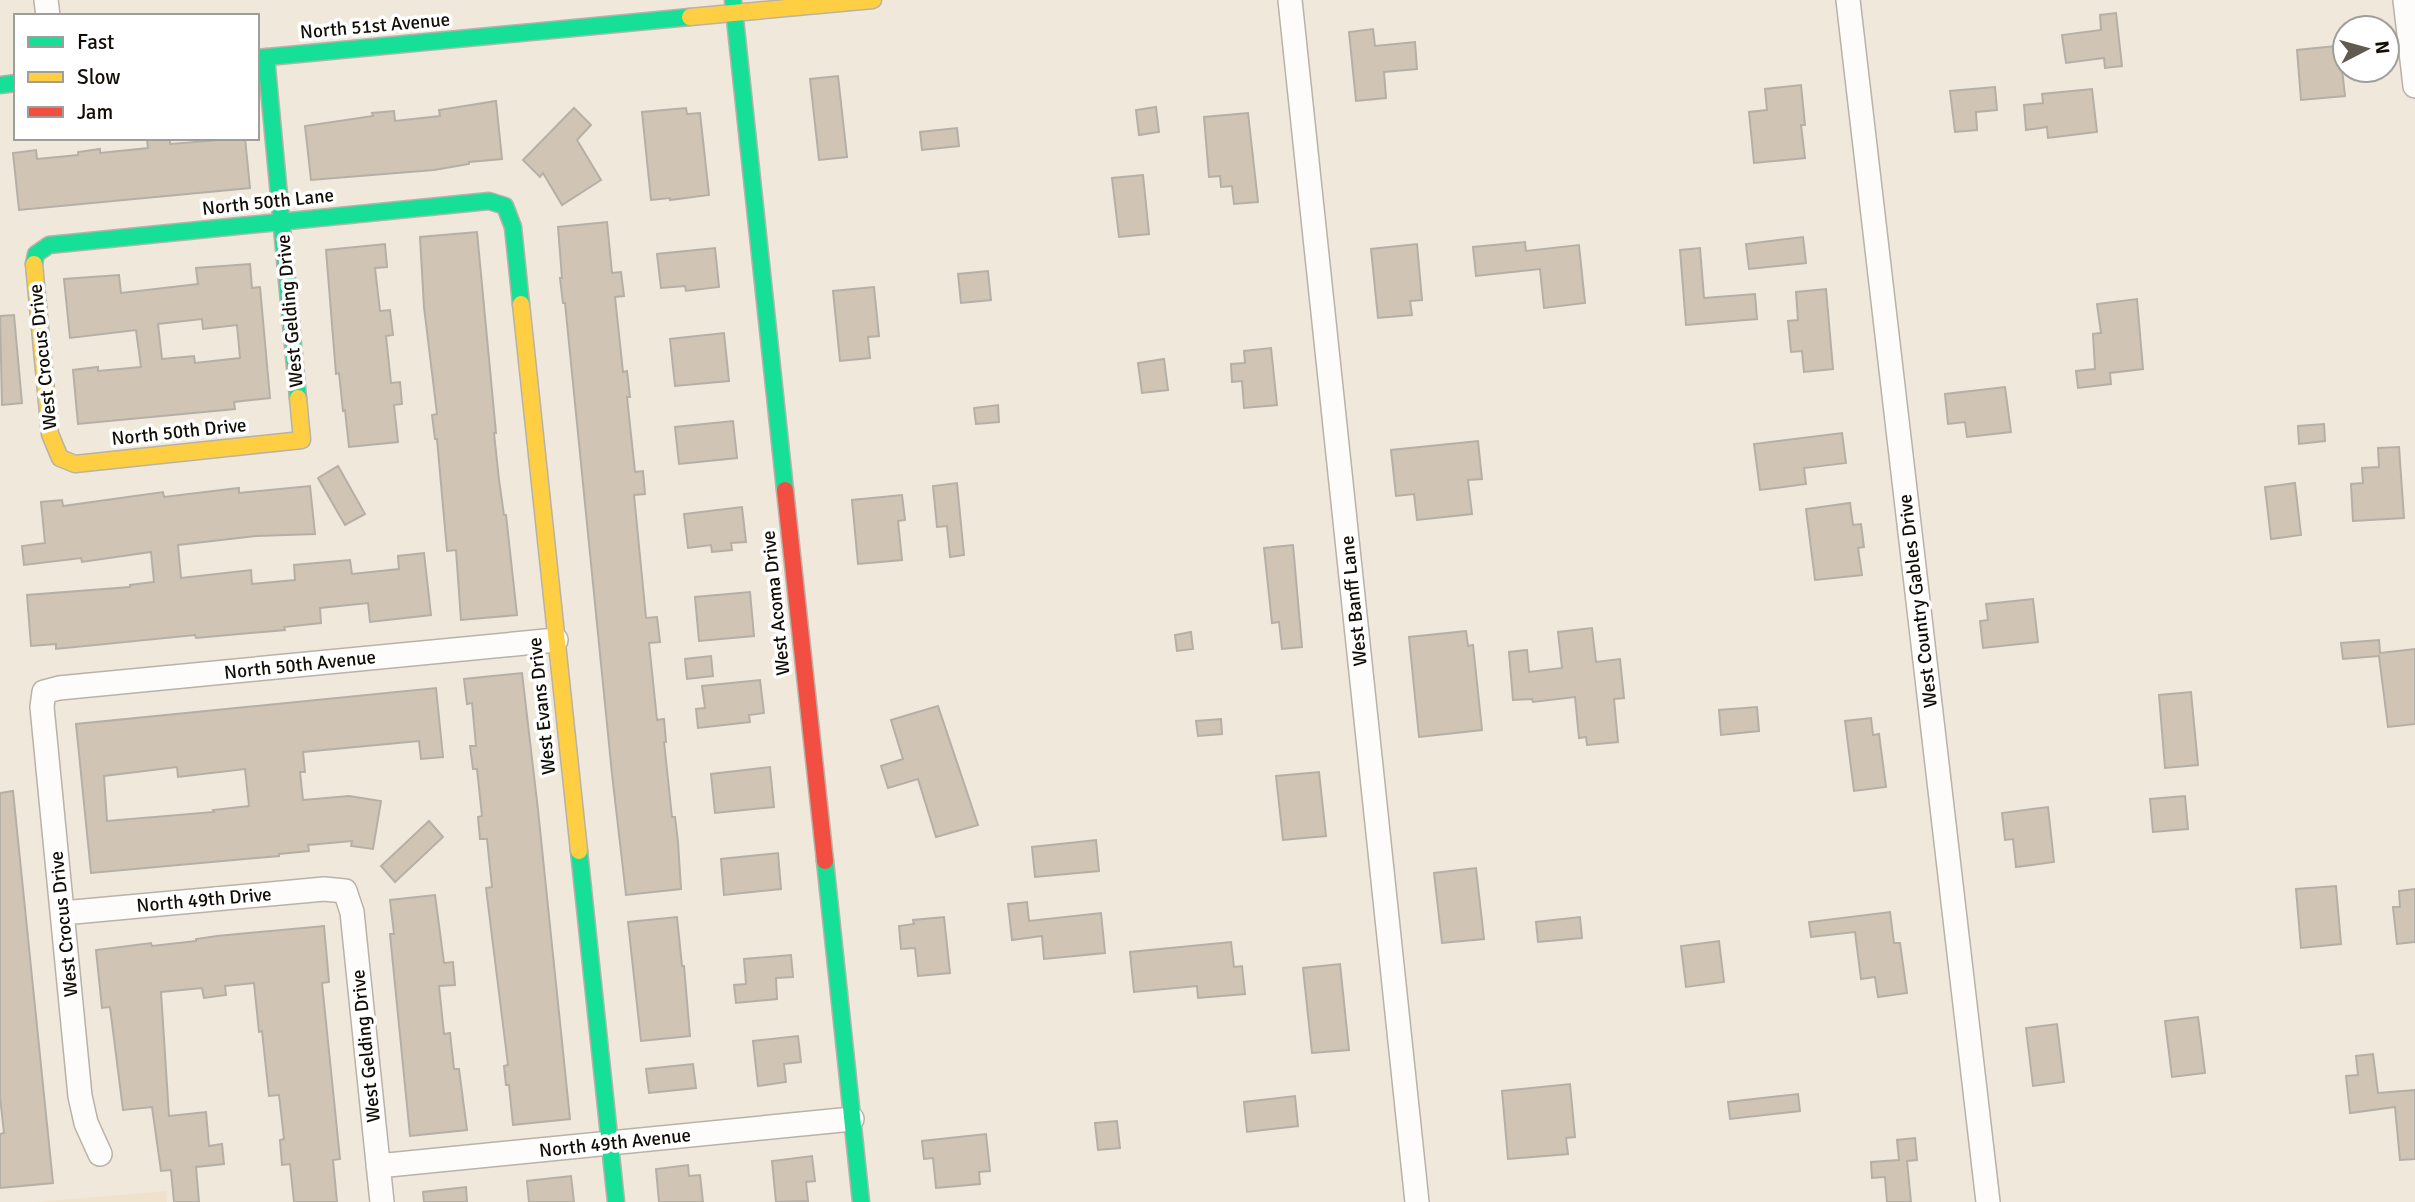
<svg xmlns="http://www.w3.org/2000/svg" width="2415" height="1202" viewBox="0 0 2415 1202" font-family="Signika,sans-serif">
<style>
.built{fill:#efe2cc}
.building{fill:#d0c5b4;stroke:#b5afa6;stroke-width:2;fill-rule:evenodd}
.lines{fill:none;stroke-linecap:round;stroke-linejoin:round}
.street-casing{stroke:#b8b2a8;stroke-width:26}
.fast-casing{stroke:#b8b2a8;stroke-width:19}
.slow-casing{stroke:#b8b2a8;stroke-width:19}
.jam-casing{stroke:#b8b2a8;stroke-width:19}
.street{stroke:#fdfcfa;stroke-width:23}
.fast{stroke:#16e098;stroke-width:16}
.slow{stroke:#ffcf43;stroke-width:16}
.jam{stroke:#f24e42;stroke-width:16}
.labels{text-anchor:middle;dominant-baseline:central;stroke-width:7;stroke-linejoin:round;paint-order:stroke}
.street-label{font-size:19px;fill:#120d06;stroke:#fff}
</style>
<rect width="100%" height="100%" fill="#f0e8db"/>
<path class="built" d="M 166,1191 L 167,1202 L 37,1202 Z"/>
<path class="building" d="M 2116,13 L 2122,66 L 2105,68 L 2104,58 L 2066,63 L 2062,35 L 2101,30 L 2100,15 Z
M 1373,29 L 1375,46 L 1415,42 L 1417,69 L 1384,72 L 1386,98 L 1356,101 L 1349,32 Z
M 2345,45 L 2345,69 L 2342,69 L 2345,96 L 2301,100 L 2297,50 Z
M 838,76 L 847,157 L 819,160 L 810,79 Z
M 1801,85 L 1805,125 L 1801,125 L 1805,158 L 1754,163 L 1749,112 L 1767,110 L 1765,89 Z
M 1995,87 L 1997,110 L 1976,112 L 1977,130 L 1955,132 L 1950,91 Z
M 2092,89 L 2097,132 L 2048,138 L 2047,127 L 2026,130 L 2024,105 L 2043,103 L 2042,94 Z
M 496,101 L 502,159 L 469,162 L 469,164 L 434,170 L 311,180 L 305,126 L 373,116 L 372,113 L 394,111 L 395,121 L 440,116 L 439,110 Z
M 1156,107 L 1159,132 L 1139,135 L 1136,110 Z
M 574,108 L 591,125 L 577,140 L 601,180 L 562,205 L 543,173 L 540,177 L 523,160 Z
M 686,108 L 687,114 L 700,113 L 709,195 L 670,200 L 670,198 L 651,200 L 642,112 Z
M 1248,113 L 1258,202 L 1234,204 L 1232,186 L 1221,187 L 1220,176 L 1209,177 L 1204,117 Z
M 957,128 L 959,146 L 922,150 L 920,132 Z
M 165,138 L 170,138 L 170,144 L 245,138 L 250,188 L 19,210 L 13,153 L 36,150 L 37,159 L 78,155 L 78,152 L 100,149 L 100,153 L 148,148 L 147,140 Z
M 1143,175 L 1149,234 L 1119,237 L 1112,178 Z
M 607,222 L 612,273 L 621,272 L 624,296 L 615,297 L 623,372 L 627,371 L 630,397 L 627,397 L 635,472 L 643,471 L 645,494 L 634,495 L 639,546 L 646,618 L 657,617 L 660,642 L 649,643 L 657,720 L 664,719 L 666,742 L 664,742 L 672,817 L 675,817 L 678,842 L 681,889 L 626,895 L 612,774 L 565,303 L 563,303 L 560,278 L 562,278 L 558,227 Z
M 477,232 L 496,433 L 494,433 L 499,480 L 504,515 L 506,515 L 517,615 L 461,620 L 456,550 L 447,551 L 437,439 L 435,439 L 432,415 L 437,414 L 424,307 L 420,237 Z
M 1803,237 L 1806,263 L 1749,269 L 1746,244 Z
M 1525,242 L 1526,251 L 1579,245 L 1585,303 L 1544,308 L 1540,269 L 1476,276 L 1473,247 Z
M 385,244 L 387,267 L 375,268 L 380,311 L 390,310 L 393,335 L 386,336 L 391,383 L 400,382 L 402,404 L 394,405 L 398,442 L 349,447 L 345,410 L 343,411 L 339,373 L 336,374 L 326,250 Z
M 1417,244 L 1422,300 L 1410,301 L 1412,315 L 1378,318 L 1371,249 Z
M 715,248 L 719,287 L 686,291 L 685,286 L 661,288 L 657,254 Z
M 1700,248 L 1704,298 L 1755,294 L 1757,319 L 1686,325 L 1680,250 Z
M 250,264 L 252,288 L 260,287 L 270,398 L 234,402 L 235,409 L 78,424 L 73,370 L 98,367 L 98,371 L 141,367 L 136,330 L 70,338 L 64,279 L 119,275 L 121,293 L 198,284 L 196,268 ZM 202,319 L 203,329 L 237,325 L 240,358 L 195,363 L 194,356 L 162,359 L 158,324 Z
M 988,271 L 991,300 L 961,303 L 958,274 Z
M 874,287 L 879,336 L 868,337 L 870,358 L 840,361 L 833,291 Z
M 1826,289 L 1833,369 L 1804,372 L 1802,351 L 1791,352 L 1788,321 L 1798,320 L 1796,292 Z
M 2137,299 L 2143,369 L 2110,373 L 2111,384 L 2078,388 L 2076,371 L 2095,369 L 2093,334 L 2101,333 L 2097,304 Z
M 14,315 L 22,403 L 2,405 L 0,316 Z
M 724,333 L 729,381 L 675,386 L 670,339 Z
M 1271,348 L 1277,405 L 1244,408 L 1242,381 L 1232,382 L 1231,364 L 1245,363 L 1244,351 Z
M 1164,359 L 1168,390 L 1142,393 L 1138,363 Z
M 2005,387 L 2011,432 L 1967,437 L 1965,422 L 1948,424 L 1945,394 Z
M 998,405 L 999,422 L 976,424 L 974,408 Z
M 733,421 L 737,458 L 679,464 L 675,427 Z
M 2324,424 L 2325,441 L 2299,444 L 2298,426 Z
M 1842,433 L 1846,463 L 1804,468 L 1806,484 L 1760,490 L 1754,444 Z
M 1478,441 L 1482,479 L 1468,480 L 1472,514 L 1417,520 L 1414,494 L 1396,496 L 1391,450 Z
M 2399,447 L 2404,518 L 2353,521 L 2351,484 L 2363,483 L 2362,468 L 2379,467 L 2378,448 Z
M 338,466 L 365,514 L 345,525 L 318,478 Z
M 957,483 L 964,555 L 950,557 L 947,526 L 937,527 L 933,486 Z
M 2295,483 L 2301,535 L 2271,539 L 2265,487 Z
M 310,486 L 315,534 L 256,536 L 178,545 L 181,578 L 251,570 L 252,584 L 295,580 L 294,565 L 350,560 L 352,574 L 399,569 L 398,556 L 424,553 L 431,615 L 370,622 L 368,603 L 320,608 L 321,623 L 284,627 L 285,630 L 196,638 L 195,635 L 56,649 L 56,644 L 31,646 L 27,595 L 130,587 L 130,585 L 154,582 L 151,552 L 82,562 L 81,558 L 24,565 L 22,546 L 45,543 L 41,502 L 62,500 L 63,506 L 163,492 L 164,497 L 239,488 L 239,493 Z
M 902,495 L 905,520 L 898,521 L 902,560 L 858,564 L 852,500 Z
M 1850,503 L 1853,525 L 1861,524 L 1864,547 L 1858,548 L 1862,575 L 1815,580 L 1806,509 Z
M 742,507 L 746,542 L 731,543 L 732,550 L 712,552 L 711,545 L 688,548 L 684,514 Z
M 1293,545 L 1302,647 L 1282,649 L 1279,622 L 1272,623 L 1264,548 Z
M 750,592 L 754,636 L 699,641 L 695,597 Z
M 2033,599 L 2038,642 L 1983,648 L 1980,621 L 1988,620 L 1986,604 Z
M 1592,628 L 1596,662 L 1620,659 L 1624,698 L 1614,699 L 1618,742 L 1587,745 L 1586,737 L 1579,738 L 1575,697 L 1533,702 L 1532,699 L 1513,700 L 1509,652 L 1527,650 L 1529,672 L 1562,668 L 1558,632 Z
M 1466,631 L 1468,646 L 1473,645 L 1482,730 L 1419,737 L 1409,637 Z
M 1191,632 L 1193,649 L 1177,651 L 1175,635 Z
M 2379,640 L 2380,653 L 2415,649 L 2415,724 L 2388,727 L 2379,656 L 2343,659 L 2341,643 Z
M 711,656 L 713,676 L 687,679 L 685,659 Z
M 522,673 L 538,810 L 570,1119 L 513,1125 L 509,1085 L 506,1085 L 504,1066 L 508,1065 L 486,888 L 492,887 L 487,839 L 480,839 L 478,817 L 482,816 L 477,769 L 473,769 L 470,746 L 476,746 L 472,703 L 467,704 L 464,679 Z
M 760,680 L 764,713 L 749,715 L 750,722 L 698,728 L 696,709 L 705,708 L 702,686 Z
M 436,688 L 443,757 L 421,759 L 419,741 L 303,752 L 305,772 L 300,772 L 303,800 L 349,796 L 381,801 L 373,849 L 351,846 L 352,841 L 308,845 L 309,851 L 279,854 L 279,856 L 91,873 L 76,724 ZM 177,767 L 178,777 L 245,769 L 249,806 L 213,810 L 214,812 L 107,821 L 104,776 Z
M 2191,692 L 2198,765 L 2165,768 L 2159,695 Z
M 938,706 L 978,825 L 936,837 L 918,779 L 888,788 L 881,766 L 903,759 L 891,720 Z
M 1757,707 L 1759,731 L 1721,735 L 1719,710 Z
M 1871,718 L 1873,735 L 1879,734 L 1886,787 L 1854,791 L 1845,721 Z
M 1221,719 L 1222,734 L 1198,736 L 1196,721 Z
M 770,767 L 774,807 L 715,813 L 711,774 Z
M 1319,772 L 1326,836 L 1283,840 L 1276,776 Z
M 13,791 L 53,1183 L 0,1188 L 0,1134 L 4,1133 L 0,1097 L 0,793 Z
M 2185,796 L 2188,829 L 2153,832 L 2150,799 Z
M 2048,807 L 2054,862 L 2016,867 L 2013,839 L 2005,840 L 2002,813 Z
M 429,821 L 443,837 L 395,882 L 381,866 Z
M 1096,840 L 1099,871 L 1035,877 L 1032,847 Z
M 778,853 L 781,889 L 724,895 L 721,859 Z
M 1476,868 L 1484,939 L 1442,943 L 1434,873 Z
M 2336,886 L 2341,944 L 2301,948 L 2296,889 Z
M 2415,889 L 2415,942 L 2397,944 L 2393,907 L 2400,907 L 2399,891 Z
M 435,895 L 444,963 L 453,962 L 455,985 L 439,986 L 444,1034 L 450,1033 L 454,1069 L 459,1069 L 467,1130 L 410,1136 L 390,934 L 394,934 L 390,900 Z
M 1027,902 L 1029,921 L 1101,913 L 1105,953 L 1044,959 L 1042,936 L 1012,940 L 1008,904 Z
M 1890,912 L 1894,943 L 1900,943 L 1907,993 L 1878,997 L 1875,977 L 1861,979 L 1855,932 L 1811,937 L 1809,922 Z
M 677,917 L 682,966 L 684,966 L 690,1036 L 641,1041 L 628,922 Z
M 944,917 L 950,973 L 918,976 L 915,948 L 901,949 L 899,926 L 914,924 L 913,920 Z
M 1580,917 L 1582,938 L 1538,942 L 1536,922 Z
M 324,926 L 329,982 L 322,983 L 340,1159 L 333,1160 L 337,1202 L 294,1202 L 290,1164 L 282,1165 L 280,1140 L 284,1139 L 279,1095 L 269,1096 L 262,1031 L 259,1032 L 254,983 L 225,986 L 226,995 L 204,998 L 202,988 L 161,992 L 169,1116 L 206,1112 L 209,1146 L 222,1144 L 224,1164 L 196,1167 L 199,1202 L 174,1202 L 171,1170 L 161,1171 L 152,1107 L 123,1110 L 110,1007 L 102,1008 L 96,950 L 151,943 L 152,946 L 196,941 L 196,939 L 217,936 Z
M 1719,941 L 1724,982 L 1686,987 L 1681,946 Z
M 1231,942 L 1234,967 L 1242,966 L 1245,994 L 1198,998 L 1197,986 L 1134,992 L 1130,952 Z
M 791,955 L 793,977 L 776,978 L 777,999 L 736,1003 L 734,985 L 746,984 L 744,959 Z
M 1340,964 L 1349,1050 L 1312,1053 L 1303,968 Z
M 2198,1017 L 2205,1073 L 2172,1077 L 2165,1021 Z
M 2057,1024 L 2064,1082 L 2033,1086 L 2026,1028 Z
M 798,1036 L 801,1062 L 784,1064 L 786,1082 L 758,1086 L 753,1041 Z
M 2373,1054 L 2378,1093 L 2415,1090 L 2415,1159 L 2400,1160 L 2395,1107 L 2350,1113 L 2346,1076 L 2358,1075 L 2356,1056 Z
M 693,1064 L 696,1088 L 649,1093 L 646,1069 Z
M 1570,1084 L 1575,1137 L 1566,1138 L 1568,1154 L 1508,1159 L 1502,1091 Z
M 1798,1094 L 1800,1111 L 1730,1119 L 1728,1102 Z
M 1295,1096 L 1298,1126 L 1247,1132 L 1244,1102 Z
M 1117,1121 L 1120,1148 L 1098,1150 L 1095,1123 Z
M 986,1134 L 990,1171 L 979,1172 L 980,1184 L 936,1188 L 933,1158 L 924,1159 L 922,1141 Z
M 1915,1138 L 1917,1160 L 1907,1161 L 1911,1202 L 1887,1202 L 1885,1177 L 1872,1178 L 1871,1162 L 1899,1160 L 1897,1140 Z
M 812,1156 L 815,1181 L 806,1182 L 808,1201 L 776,1202 L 772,1161 Z
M 688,1165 L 689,1176 L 700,1175 L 703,1202 L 659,1202 L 656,1169 Z
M 571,1176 L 574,1202 L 529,1202 L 527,1181 Z
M 466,1187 L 467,1202 L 424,1202 L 423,1192 Z"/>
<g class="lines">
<g class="street-casing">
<path id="street" d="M 46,0 L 48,16
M 1290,0 L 1417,1202
M 1848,0 L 1988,1202
M 2405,0 L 2415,86
M 63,913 L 324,889 L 345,891 L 352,912 L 382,1202
M 100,1154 L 86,1123 L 80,1096 L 42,707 L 44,692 L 59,688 L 556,640
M 378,1166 L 852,1119"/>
</g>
<g class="fast-casing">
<path id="fast" d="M 733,0 L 785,490
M 266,57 L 298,398
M 257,58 L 690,17
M 0,85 L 16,83
M 34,264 L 36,254 L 49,245 L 489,201 L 505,206 L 513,227 L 521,304
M 579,851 L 616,1202
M 825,861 L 861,1202"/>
</g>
<g class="slow-casing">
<path id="slow" d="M 690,17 L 873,0
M 34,264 L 50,434 L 60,458 L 75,464 L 302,440 L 298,398
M 521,304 L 579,851"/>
</g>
<g class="jam-casing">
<path id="jam" d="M 785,490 L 825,861"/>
</g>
<use href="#street" class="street"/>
<use href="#fast" class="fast"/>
<use href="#slow" class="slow"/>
<use href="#jam" class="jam"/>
</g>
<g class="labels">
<g class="street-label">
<text transform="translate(375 26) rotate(-5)">North 51st Avenue</text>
<text transform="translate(268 202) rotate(-6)">North 50th Lane</text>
<text transform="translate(290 311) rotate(-95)">West Gelding Drive</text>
<text transform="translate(43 357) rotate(-96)">West Crocus Drive</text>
<text transform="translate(179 432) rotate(-6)">North 50th Drive</text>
<text transform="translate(1354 601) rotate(-96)">West Banff Lane</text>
<text transform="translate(1918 601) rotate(-97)">West Country Gables Drive</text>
<text transform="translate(776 603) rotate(-96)">West Acoma Drive</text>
<text transform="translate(300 665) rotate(-6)">North 50th Avenue</text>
<text transform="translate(542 706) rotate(-96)">West Evans Drive</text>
<text transform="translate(204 900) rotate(-5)">North 49th Drive</text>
<text transform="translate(64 924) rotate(-96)">West Crocus Drive</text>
<text transform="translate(366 1046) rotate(-96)">West Gelding Drive</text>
<text transform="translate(615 1143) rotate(-6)">North 49th Avenue</text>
</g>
</g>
<rect x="14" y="14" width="245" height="126" fill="#ffffff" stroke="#a09e9b" stroke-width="2"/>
<rect x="28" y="37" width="35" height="10" fill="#16e098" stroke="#a09e9b" stroke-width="2"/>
<text x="77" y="49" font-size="21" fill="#120d06">Fast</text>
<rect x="28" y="72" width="35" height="10" fill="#ffcf43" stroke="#a09e9b" stroke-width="2"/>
<text x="77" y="84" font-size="21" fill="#120d06">Slow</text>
<rect x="28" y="107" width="35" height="10" fill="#f24e42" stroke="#a09e9b" stroke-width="2"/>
<text x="77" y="119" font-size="21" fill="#120d06">Jam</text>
<g transform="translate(2366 49) rotate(84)"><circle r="33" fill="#ffffff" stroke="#a09e9b" stroke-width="2"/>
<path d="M0-5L12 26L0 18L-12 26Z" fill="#605a51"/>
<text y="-10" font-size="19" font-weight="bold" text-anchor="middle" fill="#120d06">N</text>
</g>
</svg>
